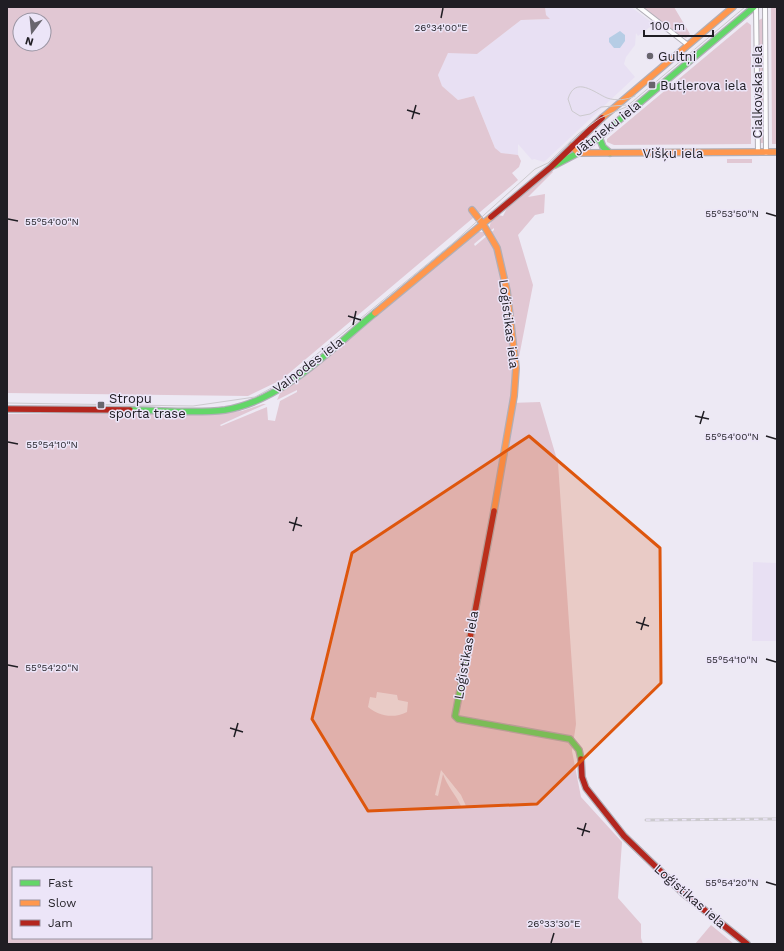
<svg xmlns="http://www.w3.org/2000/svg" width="784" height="951" viewBox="0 0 784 951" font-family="'Work Sans',sans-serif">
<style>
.built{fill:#e8e0f3}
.green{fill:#e1c7d3;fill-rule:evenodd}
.water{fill:#b6cde5}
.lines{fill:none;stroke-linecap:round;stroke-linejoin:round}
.street-casing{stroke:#b1aeb6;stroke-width:6}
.fast-casing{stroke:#b1aeb6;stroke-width:8}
.slow-casing{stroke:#b1aeb6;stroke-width:8}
.jam-casing{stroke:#b1aeb6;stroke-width:8}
.street{stroke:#fcfcfd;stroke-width:4}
.fast{stroke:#63d668;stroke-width:5.5}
.slow{stroke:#ff974d;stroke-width:5.5}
.jam{stroke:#b3261e;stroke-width:5.5}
.tram{stroke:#cccace;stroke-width:1}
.rail-casing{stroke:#cccace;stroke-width:3}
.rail{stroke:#ece5f8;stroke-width:1.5;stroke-dasharray:4.5;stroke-linecap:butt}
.marked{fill:#de560d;fill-opacity:0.2;stroke:#de560d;stroke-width:3;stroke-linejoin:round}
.ticks{fill:none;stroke:#201e24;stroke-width:1.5}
.poi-dot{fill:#68656d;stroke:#ece5f8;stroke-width:1.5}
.labels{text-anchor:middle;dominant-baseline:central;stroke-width:3;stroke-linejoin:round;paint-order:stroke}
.poi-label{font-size:13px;fill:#201e24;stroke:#ece5f8;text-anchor:start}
.street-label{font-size:13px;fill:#201e24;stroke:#ece5f8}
.ticks-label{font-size:10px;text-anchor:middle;fill:#201e24;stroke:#ece5f8;stroke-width:3;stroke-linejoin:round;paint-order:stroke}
</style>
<rect width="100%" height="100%" fill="#ede9f4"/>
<path class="built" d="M 545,7 L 631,7 L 654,24 L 638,36 L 636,33 L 635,45 L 626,57 L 624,64 L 635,77 L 544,162 L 534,159 L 532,160 L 518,144 L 518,155 L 501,153 L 496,150 L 474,96 L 458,100 L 442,86 L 438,75 L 448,52 L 477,54 L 521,20 L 549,19 L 546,15 Z
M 753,562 L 777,563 L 777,641 L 752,641 Z"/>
<path class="green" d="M 7,7 L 545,7 L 546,15 L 550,19 L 521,20 L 477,54 L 448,53 L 438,75 L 442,86 L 458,100 L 474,96 L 495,148 L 501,153 L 518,155 L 521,161 L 519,167 L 512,173 L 518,180 L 281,380 L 248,396 L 7,393 ZM 20,20 L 44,20 L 44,44 L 20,44 Z
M 643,7 L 674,7 L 690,34 L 686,38 L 679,35 Z
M 771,7 L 777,7 L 777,144 L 772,144 Z
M 763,18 L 764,143 L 760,143 L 759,20 Z
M 747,22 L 751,25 L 751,144 L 614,145 L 607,142 L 607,139 Z
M 727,159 L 752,159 L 752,163 L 727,163 Z
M 552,171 L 553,172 L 528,197 L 545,194 L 544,213 L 535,215 L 518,235 L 533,285 L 510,403 L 540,402 L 558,463 L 576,724 L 572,751 L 581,797 L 622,842 L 618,898 L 641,924 L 641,938 L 643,944 L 7,944 L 7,414 L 214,414 L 242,411 L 263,404 L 266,404 L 220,425 L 221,426 L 267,407 L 268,420 L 275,421 L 280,401 L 297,392 L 297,390 L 277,400 L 281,391 L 299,381 L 478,232 L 484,232 L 486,234 L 474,244 L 475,246 L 494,230 L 494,228 L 490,231 L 489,229 L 491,221 L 498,215 L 503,216 L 507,208 ZM 377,692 L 397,695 L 398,700 L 408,702 L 407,712 C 393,719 379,716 368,707 L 370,697 L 376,698 ZM 441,770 L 461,795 L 466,806 L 461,806 C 456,795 447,786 443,774 L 438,796 L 435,795 ZM 13,868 L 151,868 L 151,938 L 13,938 Z
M 711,925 L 734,944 L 695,944 Z"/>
<path class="water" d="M 620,31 L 625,35 L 625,41 L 620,48 L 614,48 L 609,42 L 609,38 Z"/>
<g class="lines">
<g class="street-casing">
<path id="street" d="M 639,7 L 688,45
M 756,7 L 758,152
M 765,7 L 766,153"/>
</g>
<g class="fast-casing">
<path id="fast" d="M 599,137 L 603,147 L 610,153
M 555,165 L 578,153 L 599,137 L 754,7
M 130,410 C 161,410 194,414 225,410 C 282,401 331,349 375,313
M 467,654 L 455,716 L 458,719 L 570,739 L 579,750 L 581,759"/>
</g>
<g class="slow-casing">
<path id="slow" d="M 602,118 L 733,7
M 572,146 L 578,153 L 777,152
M 472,210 L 483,224 L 497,248 L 507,291 L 516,368 L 514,396 L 494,511
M 375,313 L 491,217"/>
</g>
<g class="jam-casing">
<path id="jam" d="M 491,217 L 551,167 L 602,118
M 7,409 L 130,410
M 467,654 L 494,511
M 581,759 L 582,777 L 586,788 L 624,836 L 683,893 L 747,944"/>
</g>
<use href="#street" class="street"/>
<use href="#fast" class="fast"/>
<use href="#slow" class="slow"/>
<use href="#jam" class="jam"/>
<path class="tram" d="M 626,105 L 601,107 L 590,114 L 580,116 L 572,111 L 568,99 C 575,75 595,93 607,98 C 616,101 627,100 635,96
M 7,403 L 193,406 L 255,397 L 284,381 L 453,243 L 535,169 L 548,163 L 578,134 L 600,118 L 626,107 L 745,7"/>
<g class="rail-casing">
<path id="rail" d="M 646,820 L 777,819"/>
</g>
<use href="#rail" class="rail"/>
</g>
<path class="marked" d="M 529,436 L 660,548 L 661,683 L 537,804 L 368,811 L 312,719 L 352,553 Z"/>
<path class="ticks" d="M 441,18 L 443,8M 407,110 L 420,114M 412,119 L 416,105M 766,213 L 776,216M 8,219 L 18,221M 348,316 L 361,320M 353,325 L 356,311M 695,416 L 709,419M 700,424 L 704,411M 766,436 L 776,439M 8,442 L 18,444M 289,522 L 302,526M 293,531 L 297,517M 636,622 L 649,626M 641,630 L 645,617M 766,659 L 776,662M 8,665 L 18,667M 230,728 L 243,732M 234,737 L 238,723M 577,828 L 590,832M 582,836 L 586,823M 766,882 L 776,885M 551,943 L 554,933"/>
<g class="poi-dot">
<circle cx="650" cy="56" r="4"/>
<rect x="648" y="81" width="8" height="8" rx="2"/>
<rect x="97" y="401" width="8" height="8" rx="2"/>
</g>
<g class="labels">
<g class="poi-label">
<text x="658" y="56">Gultņi</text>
<text x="660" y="85">Butļerova iela</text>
<text x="109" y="398">Stropu<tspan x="109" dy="15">sporta trase</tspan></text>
</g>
<g class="street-label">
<text transform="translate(757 92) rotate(-90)">Cialkovska iela</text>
<text transform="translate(607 128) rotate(-38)">Jātnieku iela</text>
<text x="673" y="153">Višķu iela</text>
<text transform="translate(509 324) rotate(83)">Loģistikas iela</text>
<text transform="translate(308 365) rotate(-37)">Vaiņodes iela</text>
<text transform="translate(466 655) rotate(-80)">Loģistikas iela</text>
<text transform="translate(690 896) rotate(41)">Loģistikas iela</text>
</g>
</g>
<g class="ticks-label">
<text x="441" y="31">26°34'00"E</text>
<text x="732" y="217">55°53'50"N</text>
<text x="52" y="225">55°54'00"N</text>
<text x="732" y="440">55°54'00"N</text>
<text x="52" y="448">55°54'10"N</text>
<text x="732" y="663">55°54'10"N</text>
<text x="52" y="671">55°54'20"N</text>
<text x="732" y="886">55°54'20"N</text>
<text x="554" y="927">26°33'30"E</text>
</g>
<rect width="784" height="951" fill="none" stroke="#201e24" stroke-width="16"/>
<rect x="12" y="867" width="140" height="72" fill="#ece5f8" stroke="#9a95a3"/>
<rect x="20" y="880" width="20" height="6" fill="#63d668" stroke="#9a95a3"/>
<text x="48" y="887" font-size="12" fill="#201e24">Fast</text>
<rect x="20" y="900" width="20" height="6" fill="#ff974d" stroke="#9a95a3"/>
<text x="48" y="907" font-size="12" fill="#201e24">Slow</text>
<rect x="20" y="920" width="20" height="6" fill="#b3261e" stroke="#9a95a3"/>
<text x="48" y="927" font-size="12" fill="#201e24">Jam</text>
<g transform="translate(32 32) rotate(196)"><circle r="19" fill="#ece5f8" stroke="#9a95a3"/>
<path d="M0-3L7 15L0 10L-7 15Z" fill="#68656d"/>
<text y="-6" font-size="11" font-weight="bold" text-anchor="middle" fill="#201e24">N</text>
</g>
<path d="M644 30v6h69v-6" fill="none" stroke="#201e24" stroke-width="2"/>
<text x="650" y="30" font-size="12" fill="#201e24" stroke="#ece5f8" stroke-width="3" paint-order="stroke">100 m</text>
</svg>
